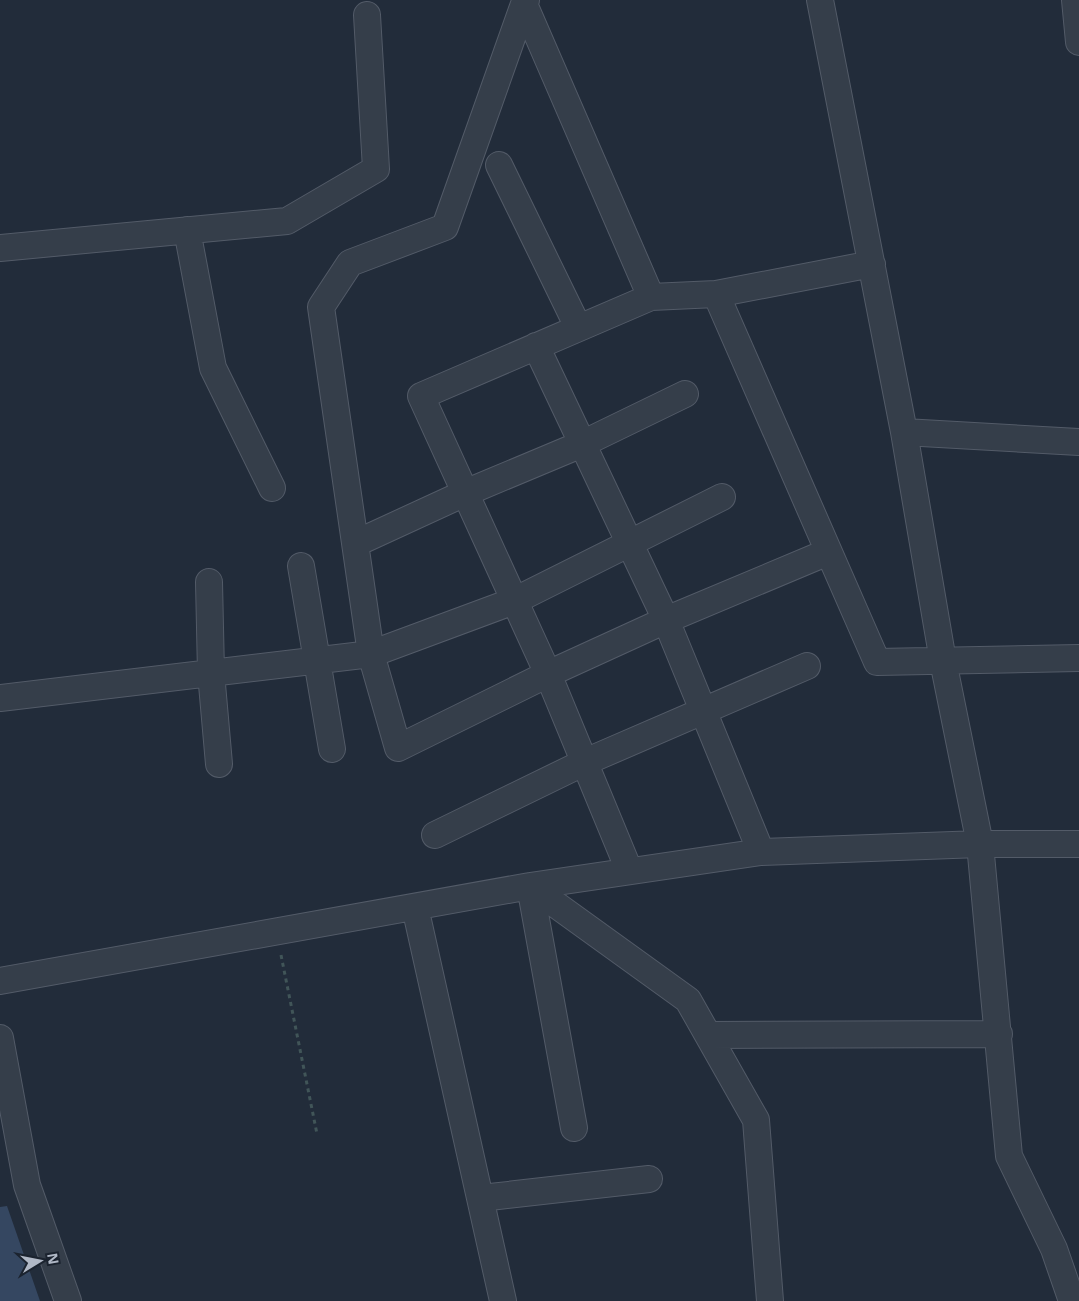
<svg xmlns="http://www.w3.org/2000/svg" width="1079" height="1301" viewBox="0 0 1079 1301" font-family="'Open Sans',sans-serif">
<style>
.water{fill:#354761}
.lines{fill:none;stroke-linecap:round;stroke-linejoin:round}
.minor-casing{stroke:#535b68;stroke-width:28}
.path{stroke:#415558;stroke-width:3;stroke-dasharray:4 4;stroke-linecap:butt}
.minor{stroke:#353e4a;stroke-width:26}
</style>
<rect width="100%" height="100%" fill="#222c3a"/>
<path class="water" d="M 7,1206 L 40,1301 L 0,1301 L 0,1207 Z"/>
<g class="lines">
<g class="minor-casing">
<path id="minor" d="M 526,0 L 524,4 L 651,297
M 820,0 L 904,432 L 943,661 L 980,844 L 1009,1156 L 1054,1249 L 1072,1301
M 1075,0 L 1079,42
M 524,4 L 445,227 L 350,263 L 321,307 L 371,654 L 398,748 L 548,674 L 666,620 L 828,552
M 499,165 L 578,327
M 187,230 L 213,368 L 272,488
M 0,248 L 287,221 L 376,169 L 367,15
M 716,294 L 877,662 L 1079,658
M 536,346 L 666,620 L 761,852
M 904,432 L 1079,442
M 363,540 L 465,493 L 582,444 L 685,394
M 301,566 L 332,749
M 209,582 L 211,673 L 219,764
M 0,698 L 371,654 L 514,601 L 722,497
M 435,835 L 585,762 L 807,666
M 629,870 L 548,674 L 421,396 L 651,297 L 716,294 L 872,264
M 530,886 L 688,1000 L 756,1120 L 770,1301
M 530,886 L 574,1128
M 415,907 L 503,1301
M 0,981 L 530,886 L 761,852 L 980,844 L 1079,844
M 708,1035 L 999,1034
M 0,1038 L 27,1185 L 68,1301
M 481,1198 L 649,1179"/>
</g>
<path class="path" d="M 281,955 L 317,1134"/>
<use href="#minor" class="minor"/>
</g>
<g transform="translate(40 1261) rotate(80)" stroke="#1b232f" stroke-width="4" paint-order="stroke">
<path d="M0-4L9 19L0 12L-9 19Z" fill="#b0b8c6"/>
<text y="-8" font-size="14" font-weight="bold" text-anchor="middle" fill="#b0b8c6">N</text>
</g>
</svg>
